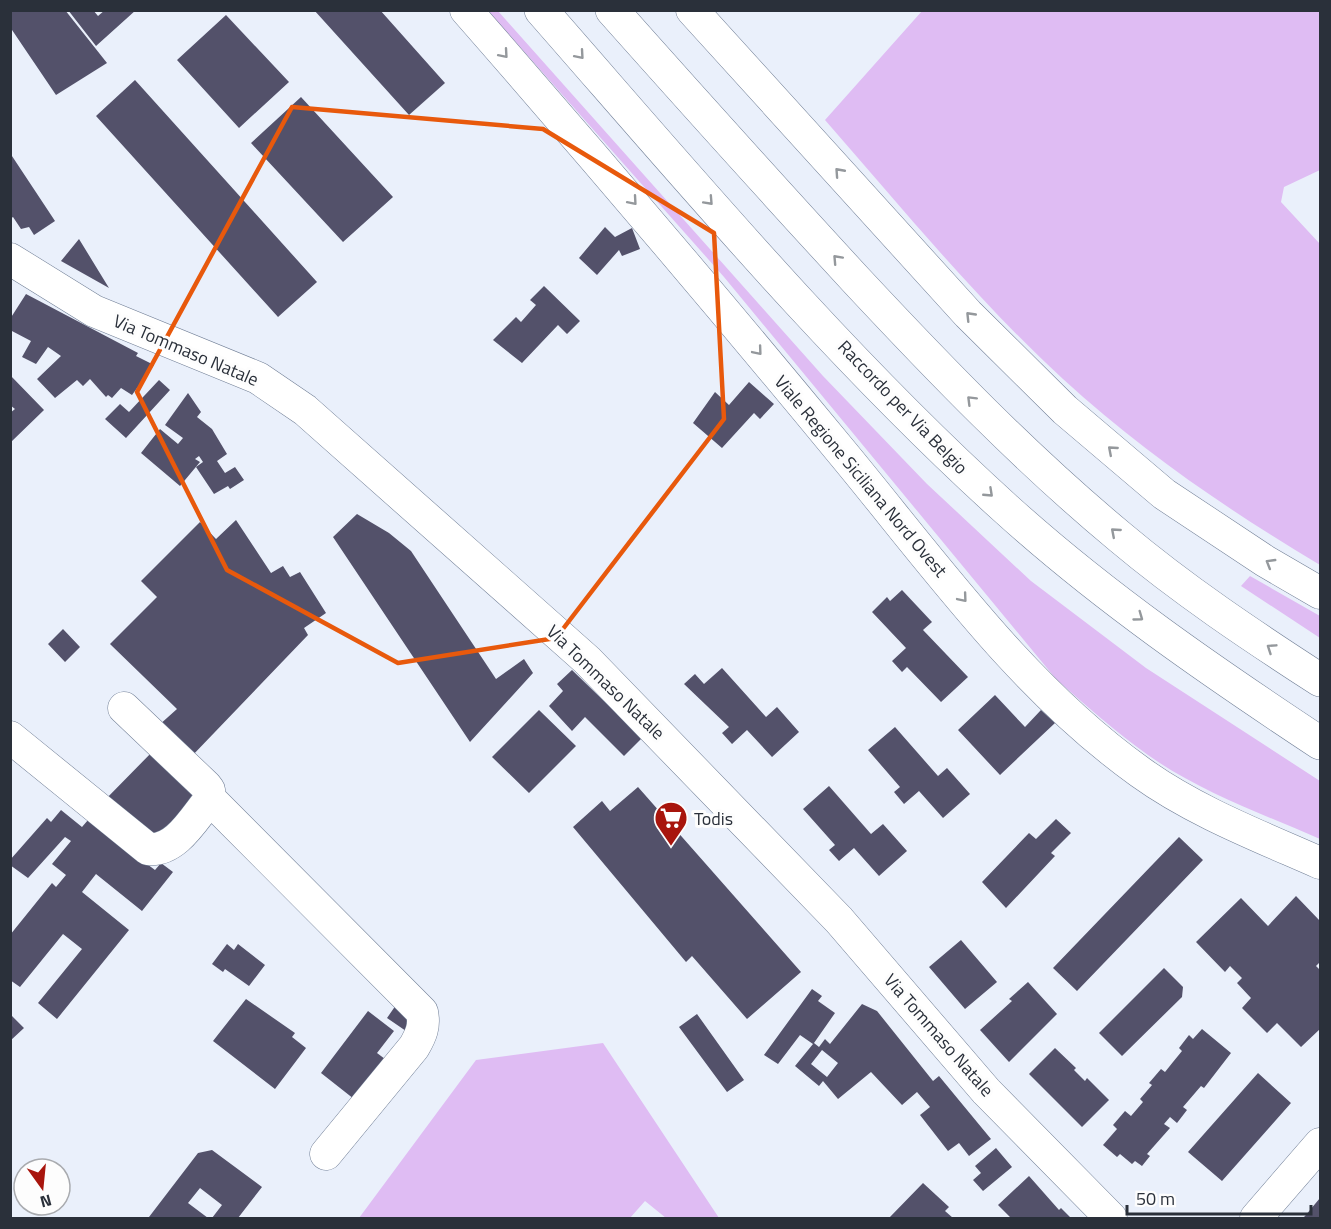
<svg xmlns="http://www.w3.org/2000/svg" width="1331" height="1229" viewBox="0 0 1331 1229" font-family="'Titillium Web',sans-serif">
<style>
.green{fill:#dfbcf3}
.building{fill:#53516a;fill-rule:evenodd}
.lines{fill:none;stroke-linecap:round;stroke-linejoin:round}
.minor-casing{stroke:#717f96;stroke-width:33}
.highway-casing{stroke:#717f96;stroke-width:34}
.minor{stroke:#fff;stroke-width:32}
.highway{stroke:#fff;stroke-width:33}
.oneway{stroke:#94989c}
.marked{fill:none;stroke:#e8590c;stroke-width:4.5;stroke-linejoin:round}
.labels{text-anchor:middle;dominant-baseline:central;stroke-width:6;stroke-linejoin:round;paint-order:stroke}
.street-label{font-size:18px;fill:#2a303a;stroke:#fdfdfd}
.poi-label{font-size:18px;fill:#2a303a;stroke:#fdfdfd;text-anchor:start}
</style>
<rect width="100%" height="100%" fill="#eaf0fb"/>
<path class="green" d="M 488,11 L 498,11 L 823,376 L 927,484 L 1031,581 L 1146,668 L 1320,781 L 1320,839 C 1263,814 1200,792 1148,755 C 1116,732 1086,706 1056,679 L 724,277 Z
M 922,11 L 1320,11 L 1320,170 L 1284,187 L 1281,202 L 1320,244 L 1320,565 C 1228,510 1143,452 1063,379 C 977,300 902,208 825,120 Z
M 1250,576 L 1320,616 L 1320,638 L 1241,586 Z
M 603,1043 L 719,1218 L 666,1218 L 645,1201 L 630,1218 L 359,1218 L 476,1060 Z"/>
<path class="building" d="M 10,10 L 65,10 L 107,63 L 56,95 L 10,27 Z
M 68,10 L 93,10 L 98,16 L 105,10 L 136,10 L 96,46 Z
M 314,10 L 380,10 L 445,83 L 409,115 Z
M 226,15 L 289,82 L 239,128 L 177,60 Z
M 135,80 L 317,282 L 278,317 L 96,116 Z
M 301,97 L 393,197 L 343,242 L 251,143 Z
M 10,153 L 55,221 L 34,235 L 29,227 L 21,229 L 13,217 L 10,219 Z
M 605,227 L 615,237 L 632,228 L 640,249 L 622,256 L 619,250 L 597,275 L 579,258 Z
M 79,239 L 109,288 L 61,261 Z
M 544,286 L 580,321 L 567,334 L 558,325 L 522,363 L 493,340 L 516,317 L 521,322 L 536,305 L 530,300 Z
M 26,294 L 138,353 L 136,356 L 154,365 L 132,395 L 121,388 L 112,398 L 108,395 L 106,397 L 90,379 L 83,386 L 77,380 L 55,398 L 37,379 L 61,356 L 48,347 L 36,364 L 22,357 L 31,341 L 10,330 L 10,319 Z
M 10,375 L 44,410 L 10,443 L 10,413 L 15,409 L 10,405 Z
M 159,380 L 170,390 L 126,438 L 105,419 L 120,404 L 129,412 Z
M 749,382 L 774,404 L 760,419 L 754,413 L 722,448 L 693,423 L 715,392 L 729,405 Z
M 188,393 L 201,412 L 197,417 L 212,429 L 227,454 L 217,461 L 225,473 L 235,467 L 244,480 L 230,489 L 228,486 L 214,494 L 196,467 L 203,462 L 199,456 L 195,459 L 200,462 L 180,486 L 141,453 L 160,429 L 178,444 L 183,438 L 165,425 Z
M 357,514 L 389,533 L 411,551 L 496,679 L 524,659 L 533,673 L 470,742 L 333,537 Z
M 236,520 L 271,573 L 283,566 L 290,577 L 300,572 L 326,613 L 304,628 L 308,635 L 190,758 L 158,726 L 177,709 L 110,644 L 157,597 L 141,581 L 200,522 L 216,539 Z
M 902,590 L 932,622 L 923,630 L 968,677 L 941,702 L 907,667 L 902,672 L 892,661 L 906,648 L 872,612 L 887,597 L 890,601 Z
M 63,629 L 80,647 L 65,662 L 48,644 Z
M 722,668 L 766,717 L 777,707 L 799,732 L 772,757 L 747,730 L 732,744 L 722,733 L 729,727 L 684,684 L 695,674 L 704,684 Z
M 572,670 L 642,738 L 624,756 L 585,717 L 572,731 L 549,706 L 563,691 L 557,684 Z
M 995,695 L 1025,727 L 1041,710 L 1055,723 L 1000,775 L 958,730 Z
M 539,710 L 576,746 L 529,793 L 492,757 Z
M 895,727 L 938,776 L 947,768 L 970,794 L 943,818 L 919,791 L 904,804 L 894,792 L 900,787 L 868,750 Z
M 154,750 L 202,797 L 152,841 L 101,804 Z
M 829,786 L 871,834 L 883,824 L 907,851 L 879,876 L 854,848 L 839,861 L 829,850 L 835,845 L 803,809 Z
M 638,787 L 801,972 L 747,1019 L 692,956 L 686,962 L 573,827 L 602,801 L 610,811 Z
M 61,810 L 82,827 L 88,820 L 155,870 L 161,863 L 173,872 L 142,911 L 96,874 L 82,892 L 129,930 L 57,1019 L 38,1003 L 82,949 L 63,934 L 20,987 L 10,980 L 10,935 L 52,883 L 56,887 L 66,875 L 52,864 L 71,841 L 65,837 L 28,878 L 10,865 L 10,860 L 47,818 L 51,822 Z
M 1056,819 L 1071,833 L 1051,853 L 1055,856 L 1006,908 L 982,882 L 1029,833 L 1036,839 Z
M 1179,837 L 1203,860 L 1077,991 L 1053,968 Z
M 1296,896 L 1320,921 L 1320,962 L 1316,966 L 1320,970 L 1320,1029 L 1301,1047 L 1277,1023 L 1267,1033 L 1242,1008 L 1251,998 L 1237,983 L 1242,978 L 1230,966 L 1225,972 L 1196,942 L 1241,898 L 1268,926 Z
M 961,940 L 997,982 L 965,1009 L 929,967 Z
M 227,944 L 234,950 L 238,944 L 265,965 L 249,986 L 225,969 L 223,972 L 212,964 Z
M 1164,968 L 1183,987 L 1182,997 L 1122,1056 L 1099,1033 Z
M 1028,982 L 1057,1014 L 1009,1062 L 980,1030 L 1012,1001 L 1009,999 Z
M 812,989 L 822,996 L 818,1001 L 835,1013 L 814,1043 L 819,1047 L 825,1039 L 830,1044 L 862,1004 L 877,1011 L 933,1081 L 939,1076 L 991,1139 L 969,1156 L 959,1143 L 948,1151 L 920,1115 L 930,1107 L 917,1092 L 902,1105 L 871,1072 L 838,1099 L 823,1081 L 819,1086 L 795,1066 L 813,1044 L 800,1035 L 778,1064 L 764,1055 ZM 822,1050 L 838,1063 L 827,1077 L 811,1064 Z
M 246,999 L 295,1033 L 292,1037 L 306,1048 L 275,1089 L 213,1041 Z
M 396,1005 L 415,1018 L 406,1031 L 387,1018 Z
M 368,1011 L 394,1031 L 377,1053 L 385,1059 L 354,1099 L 321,1073 Z
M 10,1014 L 24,1028 L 10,1041 Z
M 697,1014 L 744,1080 L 727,1092 L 679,1027 Z
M 1202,1029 L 1231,1053 L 1204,1088 L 1201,1086 L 1183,1107 L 1187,1110 L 1177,1123 L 1170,1117 L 1164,1124 L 1170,1128 L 1147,1154 L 1150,1156 L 1142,1166 L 1135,1161 L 1132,1164 L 1120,1154 L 1117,1157 L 1103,1145 L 1117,1129 L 1113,1125 L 1125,1111 L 1131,1116 L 1143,1102 L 1140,1099 L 1152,1085 L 1149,1083 L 1161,1069 L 1165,1072 L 1173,1062 L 1182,1051 L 1179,1048 L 1189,1035 L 1193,1039 Z
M 1055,1048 L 1076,1068 L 1074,1070 L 1085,1081 L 1087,1078 L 1109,1100 L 1082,1127 L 1029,1074 Z
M 1258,1073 L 1291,1103 L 1222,1181 L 1188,1152 Z
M 996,1148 L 1012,1167 L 983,1191 L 973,1180 L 981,1173 L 975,1166 Z
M 212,1150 L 262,1187 L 238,1218 L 212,1218 L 222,1205 L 200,1188 L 188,1203 L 208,1218 L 149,1217 L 198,1153 Z
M 1029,1176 L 1059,1210 L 1061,1208 L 1071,1218 L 1011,1218 L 998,1205 Z
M 923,1183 L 949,1207 L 945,1211 L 953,1218 L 889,1218 Z
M 1320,1198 L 1320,1218 L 1303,1218 L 1305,1216 Z"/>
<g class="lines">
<g class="minor-casing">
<path id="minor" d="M 466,10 C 593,155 717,301 840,450 C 933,562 1020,686 1140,772 C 1194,811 1259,836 1320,863
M 692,10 L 968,314 L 1065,410 L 1164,494 L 1265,561 L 1320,593
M 10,259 L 94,311 L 258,378 L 305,410 L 587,660 L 839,920 L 986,1091 L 1111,1218
M 124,708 L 206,786 L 209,790 L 210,799 L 422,1012 C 425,1026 421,1035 414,1047 L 326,1154
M 10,737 L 148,849 C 176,852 194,818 210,799
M 1256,1218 L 1320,1144"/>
</g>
<g class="highway-casing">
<path id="highway" d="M 541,10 C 690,180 837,356 1005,508 C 1102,596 1211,671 1320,743
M 612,10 C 693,101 774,191 856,280 C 940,370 1026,459 1120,537 C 1183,590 1252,636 1320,680"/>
</g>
<use href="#minor" class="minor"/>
<use href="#highway" class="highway"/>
</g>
<defs><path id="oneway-chevron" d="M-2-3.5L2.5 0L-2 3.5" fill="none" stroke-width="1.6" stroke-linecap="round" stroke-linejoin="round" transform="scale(1.5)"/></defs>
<g class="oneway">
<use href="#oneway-chevron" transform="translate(504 54) rotate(49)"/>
<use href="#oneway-chevron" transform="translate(580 55) rotate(49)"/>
<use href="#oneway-chevron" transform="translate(839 172) rotate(-132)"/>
<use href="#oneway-chevron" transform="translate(633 201) rotate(49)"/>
<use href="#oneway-chevron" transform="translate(709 201) rotate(47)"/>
<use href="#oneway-chevron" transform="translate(837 259) rotate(-133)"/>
<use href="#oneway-chevron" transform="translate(970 316) rotate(-134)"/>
<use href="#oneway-chevron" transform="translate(758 351) rotate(50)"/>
<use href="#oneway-chevron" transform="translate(971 400) rotate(-135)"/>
<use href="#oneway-chevron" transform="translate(1112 450) rotate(-139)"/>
<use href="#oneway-chevron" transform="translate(989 493) rotate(43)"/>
<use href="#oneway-chevron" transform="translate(1115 532) rotate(-139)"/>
<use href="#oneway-chevron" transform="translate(1270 563) rotate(-149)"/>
<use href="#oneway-chevron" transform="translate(963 598) rotate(50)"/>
<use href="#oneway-chevron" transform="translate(1139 617) rotate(36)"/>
<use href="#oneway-chevron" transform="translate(1271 648) rotate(-146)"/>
</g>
<path class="marked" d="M 292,107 L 543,129 L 714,233 L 724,419 L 556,638 L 398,663 L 227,570 L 137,392 Z"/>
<defs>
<g id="supermarket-pin" transform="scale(1.725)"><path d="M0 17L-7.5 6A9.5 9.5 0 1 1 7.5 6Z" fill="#a8150d" stroke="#fdfdfd"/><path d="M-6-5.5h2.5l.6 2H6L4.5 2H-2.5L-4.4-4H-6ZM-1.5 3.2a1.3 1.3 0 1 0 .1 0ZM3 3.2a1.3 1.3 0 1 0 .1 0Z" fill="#fff"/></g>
</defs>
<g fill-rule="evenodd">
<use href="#supermarket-pin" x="671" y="818"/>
</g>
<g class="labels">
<g class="street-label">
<text transform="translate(186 350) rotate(23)">Via Tommaso Natale</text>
<text transform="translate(903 407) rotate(46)">Raccordo per Via Belgio</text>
<text transform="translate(861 476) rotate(50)">Viale Regione Siciliana Nord Ovest</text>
<text transform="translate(606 682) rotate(44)">Via Tommaso Natale</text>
<text transform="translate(939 1035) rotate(49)">Via Tommaso Natale</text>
</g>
<g class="poi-label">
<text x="694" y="818">Todis</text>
</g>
</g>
<rect width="1331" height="1229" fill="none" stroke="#2a303a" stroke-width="24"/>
<g transform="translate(42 1187) rotate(165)"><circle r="28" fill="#fdfdfd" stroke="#a9abaf" stroke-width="1.5"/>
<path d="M0-4.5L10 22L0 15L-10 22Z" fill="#a8150d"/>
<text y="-9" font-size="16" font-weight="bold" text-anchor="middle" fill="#2a303a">N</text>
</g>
<path d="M1127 1205v9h184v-9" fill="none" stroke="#2a303a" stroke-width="3"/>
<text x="1136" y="1205" font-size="18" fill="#2a303a" stroke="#fdfdfd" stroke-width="4.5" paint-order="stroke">50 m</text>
</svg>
